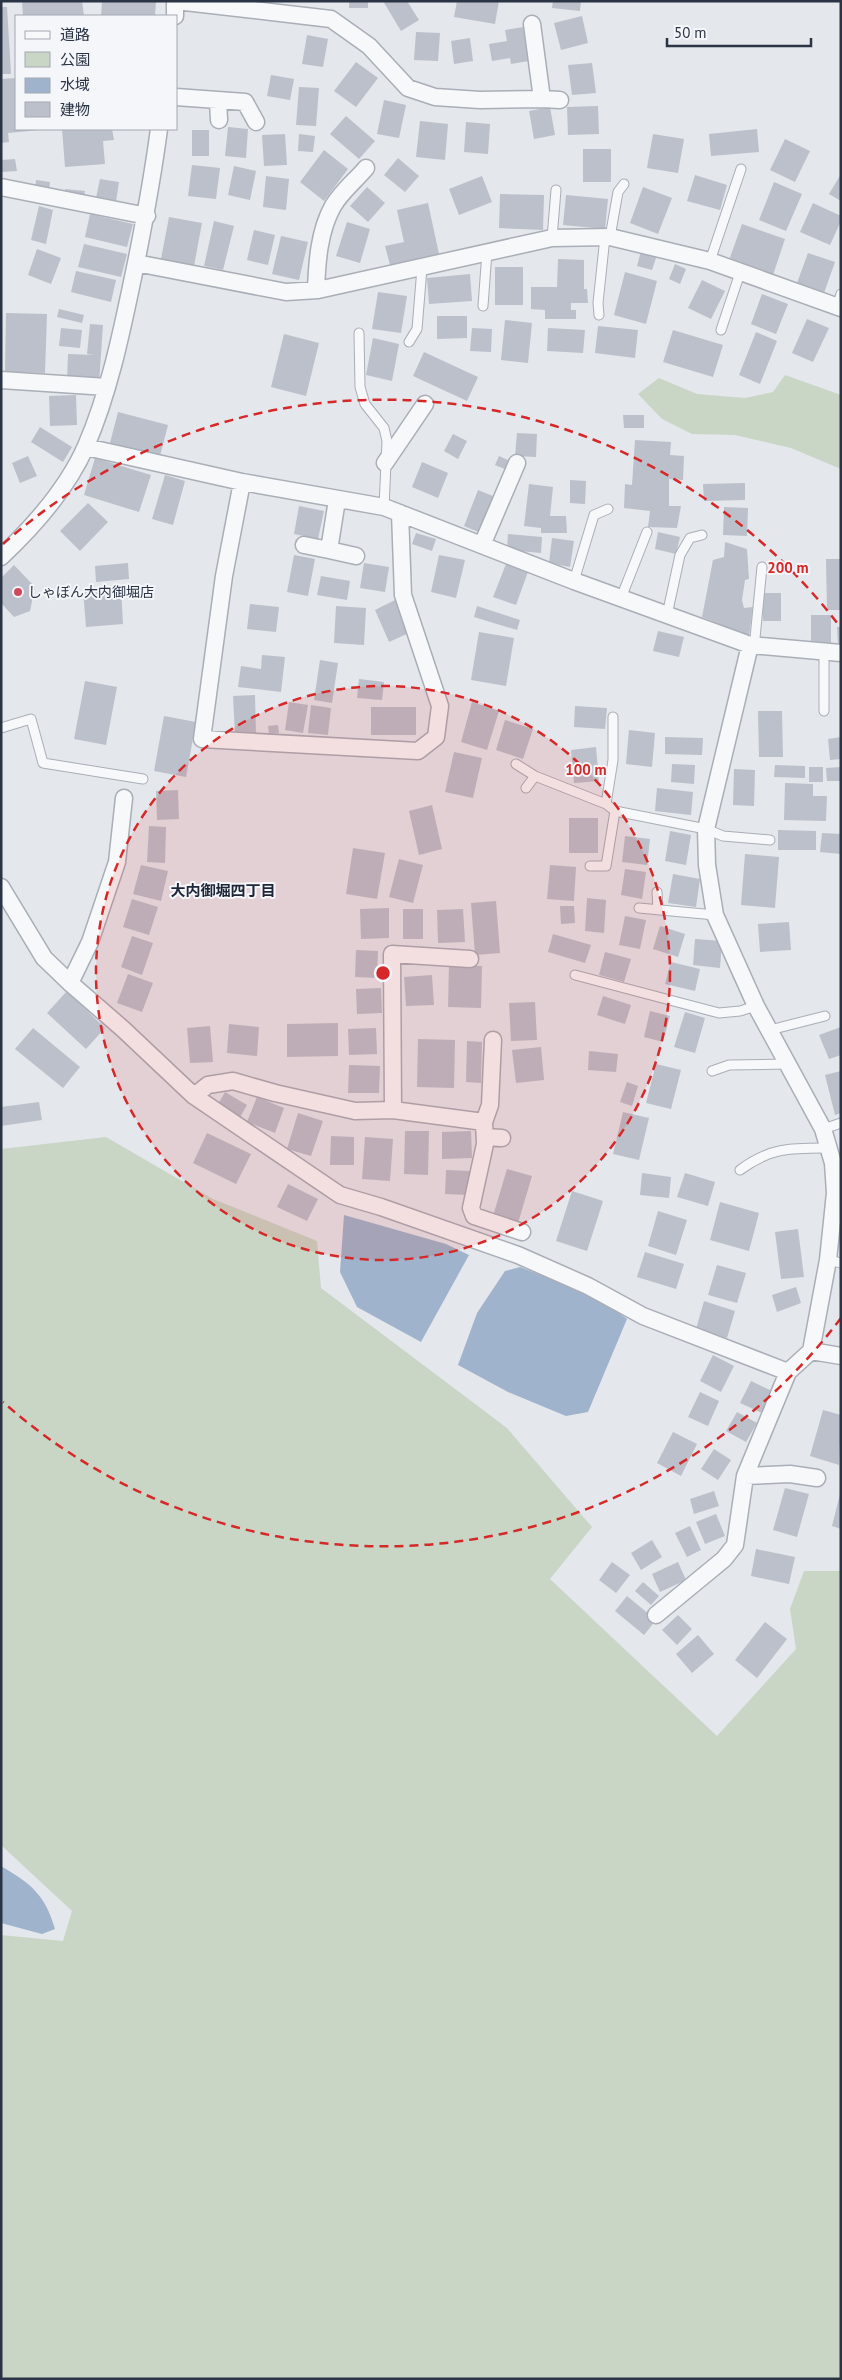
<svg xmlns="http://www.w3.org/2000/svg" width="842" height="2380" viewBox="0 0 842 2380" font-family="'PT Sans','Noto Sans JP',sans-serif">
<style>
.green{fill:#c9d6c5}
.water{fill:#9fb4cc}
.building{fill:#bbc0ca}
.lines{fill:none;stroke-linecap:round;stroke-linejoin:round}
.service-casing{stroke:#a9aeb7;stroke-width:11}
.minor-casing{stroke:#a9aeb7;stroke-width:19}
.service{stroke:#f7f8fa;stroke-width:9}
.minor{stroke:#f7f8fa;stroke-width:16}
.ring{fill:none;stroke:#d62828;stroke-width:2.5;stroke-dasharray:9 6}
.poi-dot{fill:#d1495b;stroke:#f4f6f9;stroke-width:2}
.labels{text-anchor:middle;dominant-baseline:central;stroke-width:4;stroke-linejoin:round;paint-order:stroke}
.poi-label{font-size:14px;fill:#2b3445;stroke:#f4f6f9;text-anchor:start}
.neighbourhood-label{font-size:15px;font-weight:bold;fill:#1d2536;stroke:#f4f6f9}
.centre{fill:#d62828;stroke:#f4f6f9;stroke-width:2.5}
.ring-label{font-size:15px;text-anchor:middle;font-weight:bold;fill:#d62828;stroke:#f4f6f9;stroke-width:4;stroke-linejoin:round;paint-order:stroke}
</style>
<rect width="100%" height="100%" fill="#e4e7ec"/>
<path class="green" d="M 785,375 L 841,395 L 841,469 L 791,448 L 735,435 L 692,434 L 662,419 L 638,394 L 659,378 L 697,394 L 745,398 L 773,392 Z
M 106,1137 L 213,1199 L 317,1241 L 321,1288 L 507,1428 L 592,1527 L 550,1579 L 717,1736 L 796,1649 L 790,1609 L 804,1571 L 841,1571 L 841,2379 L 1,2379 L 1,1935 L 63,1941 L 72,1911 L 1,1845 L 1,1149 Z"/>
<path class="water" d="M 344,1215 L 446,1244 L 469,1255 L 421,1342 L 357,1307 L 340,1272 Z
M 520,1267 L 598,1297 L 627,1319 L 588,1412 L 566,1416 L 508,1392 L 458,1365 L 477,1313 L 505,1271 Z
M 1,1866 C 31,1884 45,1894 55,1929 L 42,1934 L 1,1923 Z"/>
<path class="building" d="M 22,1 L 82,1 L 84,16 L 23,16 Z
M 102,1 L 156,1 L 155,16 L 101,16 Z
M 349,1 L 368,1 L 368,8 L 349,8 Z
M 383,1 L 407,1 L 419,20 L 401,31 Z
M 457,1 L 499,1 L 495,24 L 454,17 Z
M 553,1 L 581,1 L 580,11 L 552,8 Z
M 1,7 L 7,7 L 11,74 L 1,74 Z
M 582,16 L 588,43 L 561,50 L 554,23 Z
M 523,27 L 529,61 L 511,64 L 510,58 L 492,61 L 489,44 L 507,41 L 505,30 Z
M 416,32 L 440,33 L 438,61 L 414,60 Z
M 307,35 L 328,39 L 323,67 L 302,64 Z
M 470,38 L 473,61 L 454,64 L 451,41 Z
M 356,62 L 378,78 L 356,107 L 334,91 Z
M 592,63 L 596,93 L 572,95 L 568,65 Z
M 271,75 L 294,79 L 290,100 L 267,96 Z
M 16,78 L 16,129 L 39,130 L 8,133 L 9,142 L 1,143 L 1,79 Z
M 299,87 L 319,88 L 316,126 L 296,125 Z
M 384,100 L 406,105 L 399,138 L 377,134 Z
M 598,106 L 599,134 L 568,135 L 567,107 Z
M 550,107 L 555,135 L 534,139 L 529,111 Z
M 346,116 L 375,141 L 359,159 L 330,134 Z
M 420,121 L 448,124 L 445,160 L 416,157 Z
M 466,122 L 490,124 L 488,154 L 464,152 Z
M 228,127 L 248,129 L 246,158 L 225,156 Z
M 62,129 L 112,129 L 114,140 L 103,141 L 105,164 L 65,167 Z
M 757,129 L 759,152 L 711,156 L 709,134 Z
M 192,130 L 209,130 L 209,156 L 192,156 Z
M 285,134 L 287,165 L 264,166 L 262,135 Z
M 299,134 L 315,136 L 313,152 L 298,151 Z
M 653,134 L 684,139 L 678,173 L 647,168 Z
M 785,139 L 810,151 L 795,182 L 770,170 Z
M 583,149 L 611,149 L 611,182 L 583,182 Z
M 324,150 L 348,169 L 324,201 L 300,182 Z
M 398,158 L 419,176 L 405,192 L 384,175 Z
M 15,159 L 17,171 L 1,172 L 1,160 Z
M 192,165 L 220,168 L 216,199 L 188,196 Z
M 234,166 L 256,171 L 250,200 L 228,195 Z
M 841,174 L 841,201 L 829,194 Z
M 695,175 L 727,185 L 720,210 L 687,201 Z
M 266,176 L 289,179 L 286,210 L 263,207 Z
M 482,176 L 492,202 L 459,215 L 449,189 Z
M 100,179 L 119,182 L 116,202 L 96,198 Z
M 36,180 L 50,182 L 49,191 L 35,189 Z
M 774,182 L 802,194 L 786,231 L 759,220 Z
M 367,187 L 385,203 L 368,222 L 350,206 Z
M 643,187 L 672,198 L 658,234 L 630,223 Z
M 65,189 L 85,191 L 84,198 L 65,196 Z
M 500,194 L 544,195 L 543,230 L 499,228 Z
M 566,195 L 608,199 L 605,229 L 563,225 Z
M 428,203 L 439,254 L 390,265 L 385,246 L 404,242 L 397,210 Z
M 813,203 L 841,216 L 841,221 L 830,245 L 800,232 Z
M 39,206 L 53,210 L 46,244 L 31,240 Z
M 90,214 L 133,224 L 127,247 L 85,237 Z
M 169,217 L 202,223 L 194,266 L 161,259 Z
M 214,221 L 234,226 L 223,270 L 204,266 Z
M 347,222 L 370,229 L 360,263 L 336,256 Z
M 742,224 L 785,239 L 772,278 L 728,263 Z
M 254,230 L 275,235 L 268,265 L 247,260 Z
M 281,236 L 308,242 L 299,280 L 272,274 Z
M 84,244 L 127,254 L 121,277 L 78,267 Z
M 37,249 L 61,258 L 51,284 L 28,275 Z
M 641,251 L 657,255 L 652,270 L 637,266 Z
M 808,253 L 835,262 L 824,293 L 797,283 Z
M 558,259 L 584,260 L 584,289 L 587,289 L 588,303 L 571,303 L 571,310 L 576,310 L 576,319 L 545,319 L 545,310 L 531,309 L 531,287 L 557,287 Z
M 675,264 L 686,269 L 680,284 L 669,279 Z
M 495,267 L 523,267 L 523,305 L 495,305 Z
M 76,271 L 116,280 L 111,302 L 71,292 Z
M 625,272 L 657,281 L 646,324 L 614,315 Z
M 470,274 L 472,301 L 429,304 L 427,278 Z
M 702,280 L 725,291 L 711,319 L 688,308 Z
M 378,292 L 407,296 L 401,333 L 372,329 Z
M 762,294 L 788,304 L 776,334 L 751,324 Z
M 59,309 L 84,315 L 82,323 L 57,317 Z
M 6,313 L 47,314 L 45,373 L 5,372 Z
M 437,316 L 467,316 L 467,338 L 437,339 Z
M 807,319 L 829,328 L 813,362 L 792,353 Z
M 505,320 L 532,323 L 528,363 L 501,360 Z
M 90,324 L 103,325 L 99,383 L 67,382 L 68,354 L 95,355 L 87,354 Z
M 598,326 L 638,330 L 635,358 L 595,353 Z
M 61,328 L 82,330 L 80,348 L 59,346 Z
M 472,328 L 492,329 L 491,352 L 470,351 Z
M 548,328 L 585,330 L 583,353 L 547,351 Z
M 673,330 L 723,345 L 713,377 L 663,362 Z
M 756,332 L 777,341 L 760,384 L 739,375 Z
M 284,334 L 319,343 L 306,396 L 271,387 Z
M 373,338 L 399,344 L 392,381 L 366,375 Z
M 424,352 L 478,377 L 467,401 L 413,376 Z
M 76,395 L 77,425 L 50,426 L 49,396 Z
M 118,412 L 168,425 L 160,456 L 110,443 Z
M 623,415 L 644,415 L 644,428 L 624,428 Z
M 40,427 L 72,447 L 63,462 L 31,442 Z
M 517,433 L 537,434 L 536,457 L 515,456 Z
M 453,434 L 467,441 L 458,459 L 444,451 Z
M 635,440 L 671,442 L 670,455 L 684,456 L 683,480 L 669,479 L 669,506 L 681,506 L 677,528 L 648,527 L 650,511 L 624,508 L 625,484 L 632,485 Z
M 28,456 L 37,476 L 20,483 L 12,463 Z
M 499,456 L 510,461 L 507,470 L 495,465 Z
M 95,458 L 151,475 L 139,512 L 84,495 Z
M 422,462 L 448,473 L 438,498 L 412,487 Z
M 165,475 L 185,481 L 173,525 L 152,519 Z
M 570,480 L 586,481 L 585,504 L 570,503 Z
M 745,483 L 745,500 L 704,501 L 703,484 Z
M 529,484 L 553,487 L 550,516 L 566,516 L 567,533 L 541,533 L 541,528 L 524,526 Z
M 478,490 L 498,498 L 483,534 L 464,526 Z
M 88,503 L 108,522 L 80,551 L 60,531 Z
M 299,506 L 324,511 L 318,539 L 294,534 Z
M 724,507 L 748,508 L 747,536 L 723,535 Z
M 658,532 L 680,537 L 676,554 L 655,549 Z
M 416,533 L 436,539 L 432,551 L 412,544 Z
M 508,534 L 542,537 L 541,553 L 507,550 Z
M 552,538 L 574,541 L 570,567 L 549,563 Z
M 725,542 L 747,549 L 749,579 L 745,580 L 742,600 L 744,608 L 753,607 L 749,636 L 702,617 L 713,560 L 724,557 Z
M 294,555 L 315,559 L 308,596 L 287,592 Z
M 439,555 L 465,560 L 456,598 L 431,592 Z
M 826,559 L 841,559 L 841,610 L 827,610 Z
M 128,563 L 129,579 L 96,582 L 95,566 Z
M 364,563 L 389,567 L 385,592 L 360,588 Z
M 506,564 L 528,572 L 516,605 L 493,597 Z
M 14,565 L 35,587 L 30,611 L 14,617 L 1,603 L 1,578 Z
M 321,576 L 350,581 L 347,600 L 317,595 Z
M 121,587 L 123,624 L 86,627 L 83,590 Z
M 763,593 L 781,593 L 781,621 L 763,621 Z
M 395,600 L 409,633 L 389,642 L 375,610 Z
M 250,604 L 279,607 L 276,632 L 247,629 Z
M 336,606 L 366,608 L 364,645 L 334,643 Z
M 477,606 L 520,620 L 517,630 L 474,617 Z
M 811,615 L 831,615 L 831,643 L 811,643 Z
M 837,627 L 841,627 L 841,645 L 838,645 Z
M 658,631 L 684,637 L 679,657 L 653,651 Z
M 479,632 L 514,638 L 506,686 L 471,680 Z
M 262,655 L 285,657 L 281,692 L 238,687 L 241,666 L 261,669 Z
M 320,660 L 338,663 L 332,703 L 314,700 Z
M 359,679 L 384,682 L 382,700 L 357,698 Z
M 85,681 L 117,687 L 106,745 L 74,739 Z
M 255,695 L 256,734 L 235,735 L 233,696 Z
M 289,702 L 308,705 L 303,733 L 285,730 Z
M 472,702 L 499,711 L 487,750 L 461,742 Z
M 311,705 L 331,708 L 328,735 L 308,733 Z
M 575,706 L 607,708 L 605,729 L 574,727 Z
M 371,707 L 416,707 L 416,735 L 371,735 Z
M 758,711 L 782,711 L 783,757 L 759,757 Z
M 164,716 L 196,722 L 186,777 L 154,771 Z
M 505,720 L 533,729 L 523,759 L 496,750 Z
M 278,725 L 279,733 L 269,734 L 268,726 Z
M 629,730 L 655,733 L 652,767 L 626,764 Z
M 665,737 L 703,738 L 702,755 L 665,754 Z
M 841,737 L 841,759 L 830,760 L 828,739 Z
M 596,747 L 599,781 L 574,783 L 571,750 Z
M 454,752 L 482,758 L 473,798 L 445,792 Z
M 672,764 L 695,765 L 694,784 L 671,782 Z
M 775,765 L 805,766 L 805,778 L 774,777 Z
M 809,767 L 823,767 L 823,782 L 809,782 Z
M 841,767 L 841,781 L 827,781 L 826,768 Z
M 734,769 L 755,770 L 754,806 L 733,805 Z
M 785,783 L 813,784 L 813,796 L 827,796 L 826,821 L 784,820 Z
M 657,788 L 693,792 L 691,815 L 655,811 Z
M 178,790 L 179,819 L 157,820 L 156,791 Z
M 432,805 L 442,849 L 419,855 L 409,811 Z
M 569,818 L 598,818 L 598,853 L 569,853 Z
M 149,826 L 166,827 L 165,863 L 147,862 Z
M 778,830 L 816,831 L 816,850 L 778,850 Z
M 670,831 L 691,835 L 686,865 L 665,861 Z
M 822,833 L 841,834 L 841,854 L 820,852 Z
M 625,836 L 650,839 L 647,865 L 622,862 Z
M 353,848 L 385,853 L 377,899 L 346,894 Z
M 745,854 L 779,857 L 775,908 L 741,905 Z
M 399,859 L 423,865 L 413,903 L 389,897 Z
M 141,865 L 168,871 L 161,901 L 133,894 Z
M 550,865 L 576,867 L 574,901 L 547,899 Z
M 625,869 L 646,872 L 642,899 L 621,895 Z
M 673,874 L 700,879 L 696,907 L 668,903 Z
M 587,898 L 606,900 L 604,933 L 585,931 Z
M 132,899 L 158,907 L 149,935 L 123,927 Z
M 496,901 L 500,953 L 475,955 L 471,903 Z
M 560,906 L 574,906 L 575,923 L 561,924 Z
M 389,908 L 389,938 L 361,939 L 360,909 Z
M 403,909 L 423,909 L 423,939 L 403,939 Z
M 463,909 L 465,942 L 438,943 L 437,910 Z
M 625,916 L 646,920 L 640,949 L 619,945 Z
M 789,922 L 791,950 L 760,952 L 758,924 Z
M 660,926 L 685,934 L 678,957 L 653,949 Z
M 553,934 L 591,945 L 585,963 L 548,952 Z
M 132,936 L 153,943 L 142,975 L 121,967 Z
M 695,939 L 722,941 L 720,968 L 693,965 Z
M 356,950 L 378,951 L 377,978 L 355,977 Z
M 605,952 L 631,959 L 624,982 L 599,975 Z
M 671,962 L 700,969 L 695,991 L 665,984 Z
M 449,965 L 482,966 L 481,1008 L 448,1007 Z
M 128,974 L 153,983 L 142,1012 L 117,1003 Z
M 432,975 L 434,1005 L 406,1006 L 404,977 Z
M 381,988 L 382,1013 L 357,1014 L 356,989 Z
M 67,991 L 105,1028 L 86,1049 L 47,1013 Z
M 603,996 L 631,1005 L 625,1024 L 597,1015 Z
M 535,1002 L 537,1040 L 511,1041 L 509,1003 Z
M 650,1011 L 670,1016 L 663,1042 L 644,1037 Z
M 685,1012 L 705,1018 L 695,1053 L 674,1047 Z
M 338,1023 L 338,1056 L 287,1057 L 287,1024 Z
M 229,1024 L 259,1027 L 257,1056 L 227,1053 Z
M 210,1026 L 213,1062 L 190,1063 L 187,1028 Z
M 841,1027 L 841,1055 L 829,1059 L 819,1035 Z
M 33,1028 L 80,1067 L 63,1088 L 15,1049 Z
M 376,1028 L 377,1054 L 349,1055 L 348,1029 Z
M 418,1039 L 455,1040 L 454,1088 L 417,1087 Z
M 467,1041 L 482,1042 L 481,1083 L 466,1082 Z
M 541,1047 L 544,1080 L 516,1083 L 512,1050 Z
M 589,1051 L 618,1054 L 616,1072 L 588,1070 Z
M 656,1064 L 681,1070 L 671,1109 L 646,1103 Z
M 349,1065 L 380,1066 L 379,1093 L 348,1093 Z
M 841,1071 L 841,1113 L 835,1115 L 825,1075 Z
M 627,1082 L 638,1086 L 632,1106 L 620,1102 Z
M 225,1092 L 247,1105 L 239,1119 L 217,1106 Z
M 257,1097 L 284,1108 L 275,1133 L 247,1122 Z
M 39,1102 L 42,1120 L 1,1126 L 1,1107 Z
M 623,1112 L 649,1118 L 639,1160 L 613,1154 Z
M 298,1113 L 323,1121 L 311,1156 L 287,1149 Z
M 405,1131 L 429,1131 L 428,1175 L 404,1174 Z
M 471,1131 L 472,1158 L 442,1159 L 442,1132 Z
M 207,1133 L 251,1154 L 236,1184 L 193,1163 Z
M 331,1136 L 354,1137 L 354,1165 L 330,1165 Z
M 365,1137 L 393,1139 L 390,1181 L 362,1179 Z
M 507,1169 L 532,1176 L 518,1223 L 493,1216 Z
M 446,1170 L 470,1171 L 469,1195 L 445,1194 Z
M 642,1173 L 671,1177 L 669,1198 L 640,1195 Z
M 685,1173 L 715,1182 L 708,1206 L 677,1197 Z
M 288,1184 L 318,1199 L 307,1221 L 277,1207 Z
M 572,1191 L 603,1201 L 587,1251 L 556,1241 Z
M 720,1202 L 759,1213 L 749,1251 L 710,1240 Z
M 658,1211 L 687,1220 L 676,1255 L 648,1246 Z
M 798,1229 L 804,1277 L 781,1279 L 775,1232 Z
M 645,1252 L 684,1264 L 676,1289 L 637,1277 Z
M 717,1265 L 746,1273 L 737,1303 L 708,1295 Z
M 796,1287 L 801,1303 L 777,1312 L 772,1295 Z
M 704,1301 L 735,1311 L 727,1338 L 696,1329 Z
M 713,1355 L 734,1366 L 721,1392 L 700,1381 Z
M 751,1381 L 772,1391 L 762,1413 L 740,1403 Z
M 700,1392 L 719,1401 L 708,1426 L 688,1417 Z
M 823,1410 L 841,1415 L 839,1465 L 810,1456 Z
M 737,1412 L 757,1423 L 746,1442 L 726,1431 Z
M 673,1432 L 697,1444 L 681,1476 L 657,1463 Z
M 714,1449 L 731,1460 L 718,1480 L 701,1469 Z
M 785,1488 L 809,1494 L 797,1537 L 773,1530 Z
M 714,1491 L 719,1506 L 694,1514 L 690,1499 Z
M 840,1494 L 841,1494 L 841,1529 L 832,1526 Z
M 716,1514 L 725,1536 L 705,1544 L 696,1522 Z
M 690,1526 L 701,1550 L 687,1557 L 675,1533 Z
M 652,1540 L 662,1557 L 641,1570 L 631,1553 Z
M 756,1549 L 795,1557 L 789,1584 L 751,1576 Z
M 612,1562 L 630,1575 L 616,1593 L 599,1580 Z
M 678,1562 L 686,1580 L 660,1592 L 652,1574 Z
M 643,1582 L 659,1596 L 651,1605 L 635,1591 Z
M 627,1596 L 656,1620 L 644,1635 L 615,1611 Z
M 678,1615 L 692,1629 L 677,1645 L 662,1630 Z
M 765,1622 L 787,1639 L 757,1678 L 735,1660 Z
M 698,1635 L 714,1654 L 692,1673 L 676,1654 Z"/>
<g class="lines">
<g class="service-casing">
<path id="service" d="M 610,237 L 618,192 L 624,184
M 552,238 L 556,190
M 710,261 L 741,169
M 483,306 L 487,252
M 837,307 L 841,294
M 599,315 L 598,303 L 605,237
M 721,330 L 740,273
M 359,333 L 360,387 L 365,404 L 384,428 L 387,441 L 384,507
M 409,342 L 417,329 L 422,268
M 574,581 L 594,515 L 608,509
M 621,598 L 647,532
M 667,615 L 680,555 L 690,538 L 702,535
M 750,645 L 755,638 L 762,567
M 824,652 L 824,711
M 1,728 L 31,719 L 43,763 L 143,779
M 516,764 L 535,776 L 606,804 L 615,811 L 706,829 L 723,836 L 770,840
M 526,788 L 535,776
M 606,804 L 613,760 L 613,717
M 590,866 L 606,866 L 615,811
M 657,892 L 658,910
M 639,908 L 715,915
M 575,975 L 719,1013 L 740,1011 L 756,1006
M 770,1030 L 825,1016
M 712,1071 L 729,1065 L 787,1064
M 823,1129 L 841,1123
M 740,1170 C 771,1147 792,1148 829,1148
M 828,1260 L 841,1263"/>
</g>
<g class="minor-casing">
<path id="minor" d="M 176,1 L 331,19 L 369,46 L 408,88 L 435,97 L 480,100 L 542,99 L 532,24
M 175,16 L 175,1
M 176,97 L 245,102 L 256,122
M 542,99 L 560,100
M 218,101 L 219,120
M 1,187 L 147,216
M 136,263 L 286,292 L 318,290 L 552,238 L 610,237 L 710,261 L 841,308
M 316,290 C 317,262 319,231 333,206 C 341,192 356,180 366,168
M 1,380 L 107,387
M 86,447 L 242,482 L 384,507 L 574,581 L 750,645 L 841,653
M 385,463 L 425,404
M 242,482 L 224,576 L 202,739 L 418,751 L 436,737 L 440,706 L 403,595 L 400,513
M 337,500 L 329,550 L 356,556
M 304,545 L 329,550
M 482,545 L 517,463
M 1,557 C 34,526 68,487 86,446 C 111,388 123,325 136,263 C 145,218 153,174 159,129
M 1,887 L 44,958 L 70,983 L 123,1029 L 194,1096 L 340,1195 L 381,1207 L 518,1255 L 588,1286 L 643,1316 L 788,1372 L 811,1351 L 828,1260 L 835,1193 L 833,1163 L 823,1129 L 756,1006 L 715,915 L 707,865 L 706,829 L 750,645
M 70,983 L 90,942 L 117,862 L 124,798
M 493,1040 L 490,1105 L 484,1122 L 485,1144 L 471,1208 L 474,1216 L 522,1232
M 194,1096 L 208,1085 L 233,1081 L 275,1093 L 355,1111 L 393,1110 L 484,1122
M 393,1110 L 392,954 L 470,959
M 485,1137 L 502,1138
M 811,1351 L 841,1356
M 745,1476 L 790,1474 L 817,1478
M 656,1615 L 724,1559 L 735,1545 L 745,1476 L 788,1372"/>
</g>
<use href="#service" class="service"/>
<use href="#minor" class="minor"/>
</g>
<circle cx="383" cy="973" r="287" fill="#d62828" fill-opacity=".12"/>
<g class="ring">
<circle cx="383" cy="973" r="287"/>
<path d="M841 1318A573 573 0 0 1 3 1402M3 544A573 573 0 0 1 841 628"/>
</g>
<circle class="poi-dot" cx="18" cy="592" r="5"/>
<g class="labels">
<g class="poi-label">
<text x="28" y="592">しゃぼん大内御堀店</text>
</g>
<g class="neighbourhood-label">
<text x="223" y="890">大内御堀四丁目</text>
</g>
</g>
<circle cx="383" cy="973" r="8" class="centre"/>
<g class="ring-label">
<text x="788" y="573">200 m</text>
<text x="586" y="775">100 m</text>
</g>
<rect width="842" height="2380" fill="none" stroke="#2b3445" stroke-width="5"/>
<rect x="15" y="15" width="162" height="115" fill="#f4f6f9" stroke="#a4a8b1"/>
<rect x="25" y="31" width="25" height="8" fill="#f7f8fa" stroke="#a4a8b1"/>
<text x="60" y="40" font-size="15" fill="#2b3445">道路</text>
<rect x="25" y="52" width="25" height="15" fill="#c9d6c5" stroke="#a4a8b1"/>
<text x="60" y="65" font-size="15" fill="#2b3445">公園</text>
<rect x="25" y="78" width="25" height="15" fill="#9fb4cc" stroke="#a4a8b1"/>
<text x="60" y="90" font-size="15" fill="#2b3445">水域</text>
<rect x="25" y="102" width="25" height="15" fill="#bbc0ca" stroke="#a4a8b1"/>
<text x="60" y="115" font-size="15" fill="#2b3445">建物</text>
<path d="M667 38v8h144v-8" fill="none" stroke="#2b3445" stroke-width="2.5"/>
<text x="674" y="38" font-size="15" fill="#2b3445" stroke="#f4f6f9" stroke-width="4" paint-order="stroke">50 m</text>
</svg>
